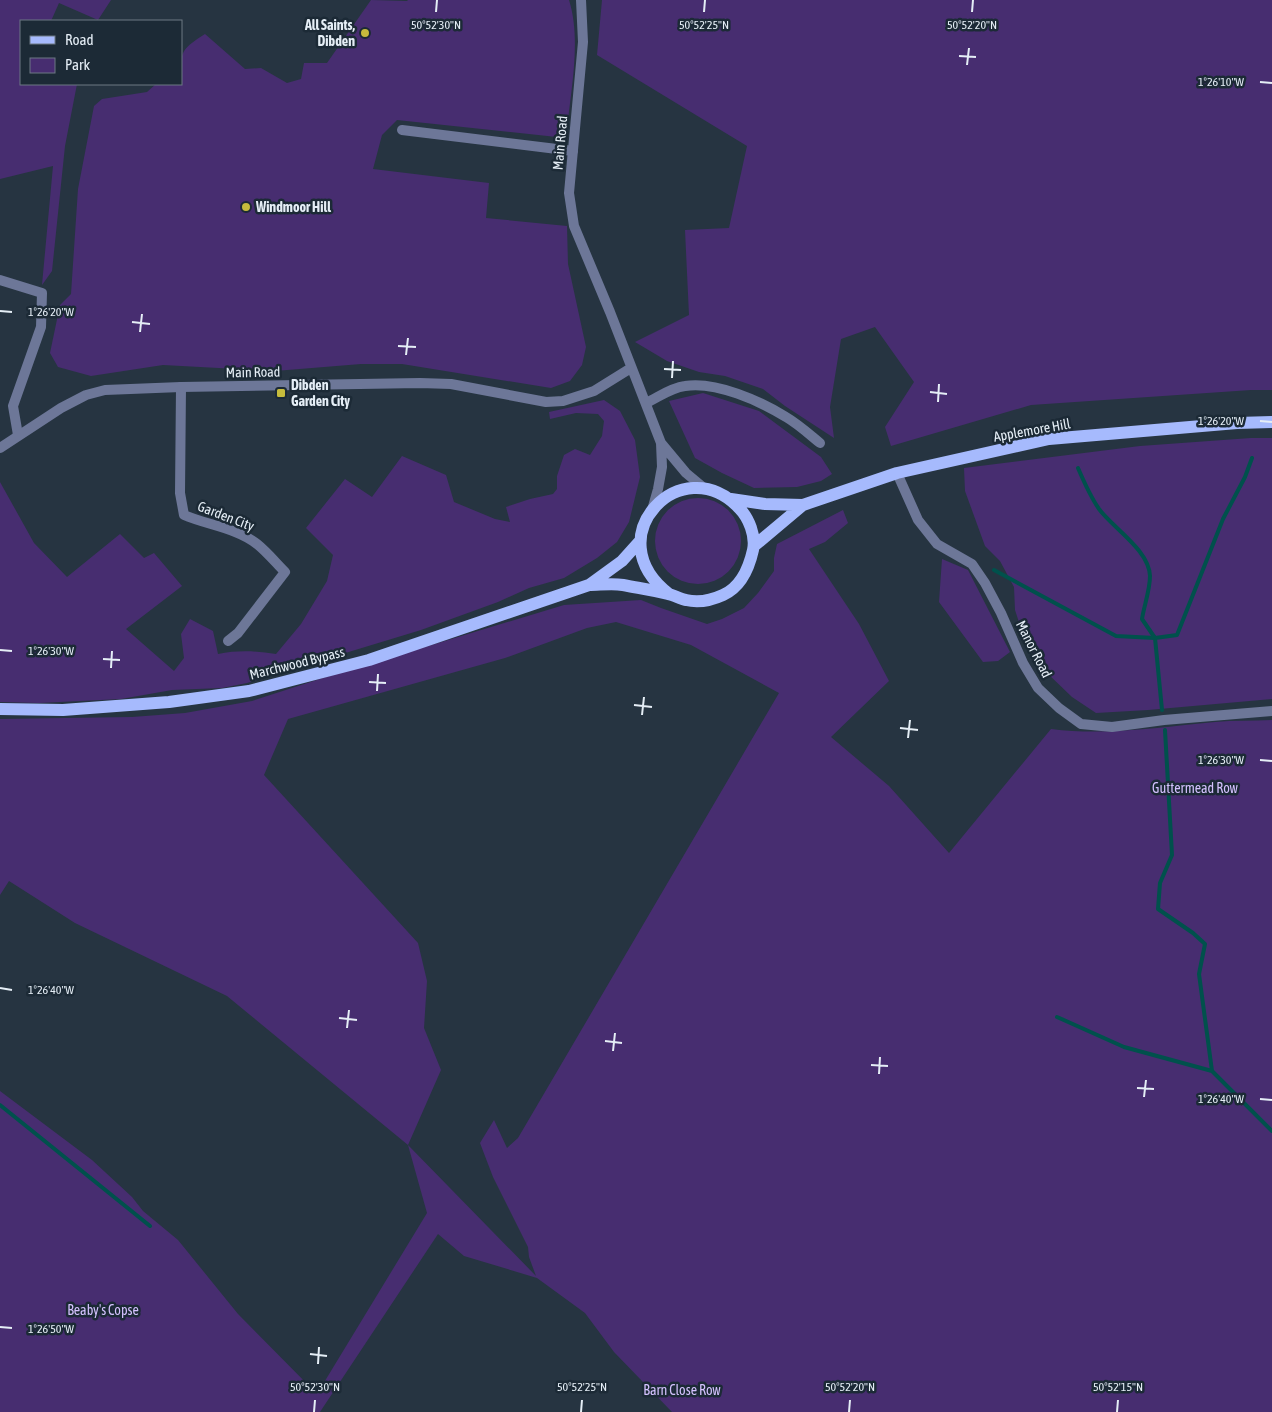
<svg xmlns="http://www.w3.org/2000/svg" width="1272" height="1412" viewBox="0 0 1272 1412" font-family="'Asap Condensed',sans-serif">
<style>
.green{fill:#472d70;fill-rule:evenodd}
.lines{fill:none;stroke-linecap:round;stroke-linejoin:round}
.stream{stroke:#00514c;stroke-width:4}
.minor{stroke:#6d7798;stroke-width:10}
.tertiary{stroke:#6d7798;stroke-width:10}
.primary{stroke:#a6bafd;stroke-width:12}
.ticks{fill:none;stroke:#e5eef6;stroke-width:2}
.poi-dot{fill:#c6bc3c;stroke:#1c2a36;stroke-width:2}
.labels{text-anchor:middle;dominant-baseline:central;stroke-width:5;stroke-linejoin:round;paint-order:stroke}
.poi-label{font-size:14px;font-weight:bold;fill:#e5eef6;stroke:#1c2a36;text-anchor:start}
.street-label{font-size:14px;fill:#e5eef6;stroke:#1c2a36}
.park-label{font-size:14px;fill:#d4c1fe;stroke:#1c2a36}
.ticks-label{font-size:12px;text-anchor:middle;fill:#e5eef6;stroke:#1c2a36;stroke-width:5;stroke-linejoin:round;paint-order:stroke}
</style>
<rect width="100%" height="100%" fill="#263441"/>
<path class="green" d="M 0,0 L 111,0 L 98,20 L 59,3 L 51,21 L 21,21 L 21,84 L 77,84 L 65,146 L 52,271 L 42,285 L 53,166 L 0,179 Z
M 371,0 L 407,1 L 408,0 L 569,0 C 582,41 570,94 566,138 L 397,120 L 382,135 L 373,169 L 489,183 L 486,218 L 567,226 L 568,264 L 586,347 L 582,365 L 570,381 L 551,388 L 402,364 L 361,364 L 275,371 L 163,365 L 91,376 L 58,367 L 50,353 L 60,305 L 71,294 L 78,189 L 94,106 L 102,99 L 147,92 L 156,84 L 181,84 C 181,53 178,51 205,34 L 245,69 L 261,68 L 287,83 L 301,79 L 304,63 L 327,63 Z
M 602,0 L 1272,0 L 1272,390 L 1251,390 L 1031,405 L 891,446 L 885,427 L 914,382 L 875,327 L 841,339 L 830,407 L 834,438 L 785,406 L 763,389 L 725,376 L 699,372 L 667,361 L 635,342 L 689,315 L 685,230 L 729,228 L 747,146 L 597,55 Z
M 703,393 L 759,411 L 821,457 L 832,474 L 821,481 L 797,487 L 754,488 L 722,473 L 695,458 L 669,401 Z
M 604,400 L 620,411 L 635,440 L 640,477 L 629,522 L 617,542 L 597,558 L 564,578 L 529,588 L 498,602 L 421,630 L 247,683 L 222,688 L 172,690 L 121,699 L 39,703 L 0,702 L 0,482 L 34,543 L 67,577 L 120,534 L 144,558 L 154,553 L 182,586 L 126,629 L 174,671 L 184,658 L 181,634 L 190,619 L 213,631 L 218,654 C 238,650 257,651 276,654 L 301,624 L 327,581 L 333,555 L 306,528 L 345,479 L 372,497 L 402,456 L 446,475 L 454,502 L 495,519 L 510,522 L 506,507 L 530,499 L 553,494 L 557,489 L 557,476 L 564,455 L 575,449 L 590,455 L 602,436 L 604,421 L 598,414 L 576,413 L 550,419 L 549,412 Z
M 1251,438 L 1272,438 L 1272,699 L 1148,710 L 1096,713 L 1072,697 L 1046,672 L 1026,644 L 1015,610 L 1014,587 L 1000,561 L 985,546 L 965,491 L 964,468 L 1140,446 Z
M655 541a43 43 0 1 1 86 0a43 43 0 1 1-86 0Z
M 843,510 L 848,523 L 825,542 L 809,549 L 859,624 L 889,681 L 831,737 L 889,786 L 949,853 L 1051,729 C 1105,736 1161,727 1215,722 C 1234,720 1253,721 1272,720 L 1272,1412 L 672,1412 L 614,1352 L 585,1313 L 537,1278 L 464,1256 L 438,1234 L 320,1412 L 0,1412 L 0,1091 L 92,1160 L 132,1197 L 143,1211 L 178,1240 L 238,1314 L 317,1394 L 427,1213 L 408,1145 L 227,996 L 75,923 L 9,881 L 0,895 L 0,719 L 132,717 L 185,713 L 252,701 L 326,677 L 564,605 L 641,600 L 661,608 L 707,624 L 722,619 L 744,608 L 758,593 L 774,571 L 774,558 L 777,544 ZM 616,622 L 691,645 L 779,693 L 518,1138 L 507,1148 L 494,1120 L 480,1143 L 493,1177 L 528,1247 L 529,1257 L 536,1276 L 408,1145 L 441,1070 L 424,1028 L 427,981 L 418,943 L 264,775 L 288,719 L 505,658 L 587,628 Z
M 942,559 L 968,570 L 1010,652 L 998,661 L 983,662 L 939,602 Z"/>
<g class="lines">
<path class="stream" d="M 1078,468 C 1084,482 1090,496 1099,509 C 1114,529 1149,550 1150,576 C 1150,590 1144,606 1142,619 L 1155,638
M 994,570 L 1116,636 L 1155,638
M 1162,710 L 1155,638 L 1177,635 L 1223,519 L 1245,477 L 1252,458
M 1165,730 L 1172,855 L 1160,883 L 1158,909 L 1193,933 L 1205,944 L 1199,974 L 1212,1071 L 1272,1131
M 1057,1017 L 1124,1047 L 1212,1071
M 0,1105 L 150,1226"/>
<path class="minor" d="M 402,130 L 573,151
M 0,280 L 42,293 L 41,327 L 13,406 L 18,435
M 181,387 L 180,493 L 184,515 C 207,525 237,528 257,544 C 267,552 276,563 285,572 L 238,633 L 228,641
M 646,403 C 659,397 670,388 685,386 C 716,381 760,401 786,417 C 798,424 809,434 820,443
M 897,473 L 918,520 L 937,544 L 972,564 L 985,583 L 1001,613 L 1023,663 L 1038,688 L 1059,708 L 1081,724 L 1112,727 L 1164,720 L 1272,711"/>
<path class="tertiary" d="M 581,0 L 583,42 L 569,193 L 574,226 L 610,312 L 661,443 L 662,467 L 658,489 L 652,510
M 661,443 L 686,473 L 704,488
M 0,448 L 61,408 L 86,395 L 105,390 L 181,387 L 420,383 L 451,384 L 546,402 L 563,401 L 594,391 L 631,368"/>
<path class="primary" d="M 731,499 L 765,504 L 803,505 L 897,473 L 1049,439 L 1237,423 L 1272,422
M 754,546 L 803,505
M 589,585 C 600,585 612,583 623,585 C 638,588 653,590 668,594 C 674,595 680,599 686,600 C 698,603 712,600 723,595 C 741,587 749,568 753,550 C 756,536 749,518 739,508 C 682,448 595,537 669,594
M 0,709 L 63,710 L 169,702 L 249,691 L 369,660 L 589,585 L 622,561 L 640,541"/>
</g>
<path class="ticks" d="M 436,12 L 437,0M 704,12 L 705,0M 972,12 L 973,0M 959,56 L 976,57M 967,65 L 969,48M 1260,82 L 1272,83M 0,311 L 12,312M 132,322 L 150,324M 140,332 L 142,314M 398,346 L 416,347M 406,355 L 408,338M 664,369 L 681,370M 672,378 L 673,361M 930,392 L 947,394M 938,402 L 939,384M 1260,421 L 1272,422M 0,650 L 12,651M 103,659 L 120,660M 111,668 L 112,651M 369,682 L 386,683M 377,691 L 378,674M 634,705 L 652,707M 642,715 L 644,697M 900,728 L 918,730M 908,738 L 910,720M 1260,760 L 1272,761M 0,988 L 12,990M 339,1018 L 357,1020M 347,1028 L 349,1010M 605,1041 L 622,1043M 613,1051 L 615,1033M 871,1065 L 888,1066M 879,1074 L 880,1057M 1137,1088 L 1154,1089M 1144,1097 L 1146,1080M 1260,1099 L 1272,1100M 0,1327 L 12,1328M 310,1354 L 327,1356M 318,1364 L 319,1347M 314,1412 L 315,1400M 581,1412 L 582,1400M 849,1412 L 850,1400M 1117,1412 L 1118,1400"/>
<g class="poi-dot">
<circle cx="365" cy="33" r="5"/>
<circle cx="246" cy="207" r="5"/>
<rect x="276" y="388" width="10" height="10" rx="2.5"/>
</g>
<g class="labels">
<g class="poi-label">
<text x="355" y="25" text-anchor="end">All Saints,<tspan x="355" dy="16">Dibden</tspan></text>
<text x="256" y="207">Windmoor Hill</text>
<text x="291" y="385">Dibden<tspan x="291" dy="16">Garden City</tspan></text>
</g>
<g class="street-label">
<text transform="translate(560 143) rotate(-85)">Main Road</text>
<text transform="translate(253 372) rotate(-1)">Main Road</text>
<text transform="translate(1032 430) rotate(-10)">Applemore Hill</text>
<text transform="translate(226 516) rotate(21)">Garden City</text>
<text transform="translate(1034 649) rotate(63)">Manor Road</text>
<text transform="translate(297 663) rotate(-14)">Marchwood Bypass</text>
</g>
<g class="park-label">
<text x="1195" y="788">Guttermead Row</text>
<text x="103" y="1310">Beaby's Copse</text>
<text x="682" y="1390">Barn Close Row</text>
</g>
</g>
<g class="ticks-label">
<text x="436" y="29">50°52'30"N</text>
<text x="704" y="29">50°52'25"N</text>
<text x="972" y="29">50°52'20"N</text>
<text x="1221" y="86">1°26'10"W</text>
<text x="51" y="316">1°26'20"W</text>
<text x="1221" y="425">1°26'20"W</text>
<text x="51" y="655">1°26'30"W</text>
<text x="1221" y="764">1°26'30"W</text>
<text x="51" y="994">1°26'40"W</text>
<text x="1221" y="1103">1°26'40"W</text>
<text x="51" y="1333">1°26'50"W</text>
<text x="315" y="1391">50°52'30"N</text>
<text x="582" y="1391">50°52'25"N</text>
<text x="850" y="1391">50°52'20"N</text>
<text x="1118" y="1391">50°52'15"N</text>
</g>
<rect x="20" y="20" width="162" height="65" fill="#1c2a36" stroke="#6c7883"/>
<rect x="30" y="36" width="25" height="8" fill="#a6bafd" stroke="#6c7883"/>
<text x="65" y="45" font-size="15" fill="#e5eef6">Road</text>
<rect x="30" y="58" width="25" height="15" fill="#472d70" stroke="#6c7883"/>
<text x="65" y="70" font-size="15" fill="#e5eef6">Park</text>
</svg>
